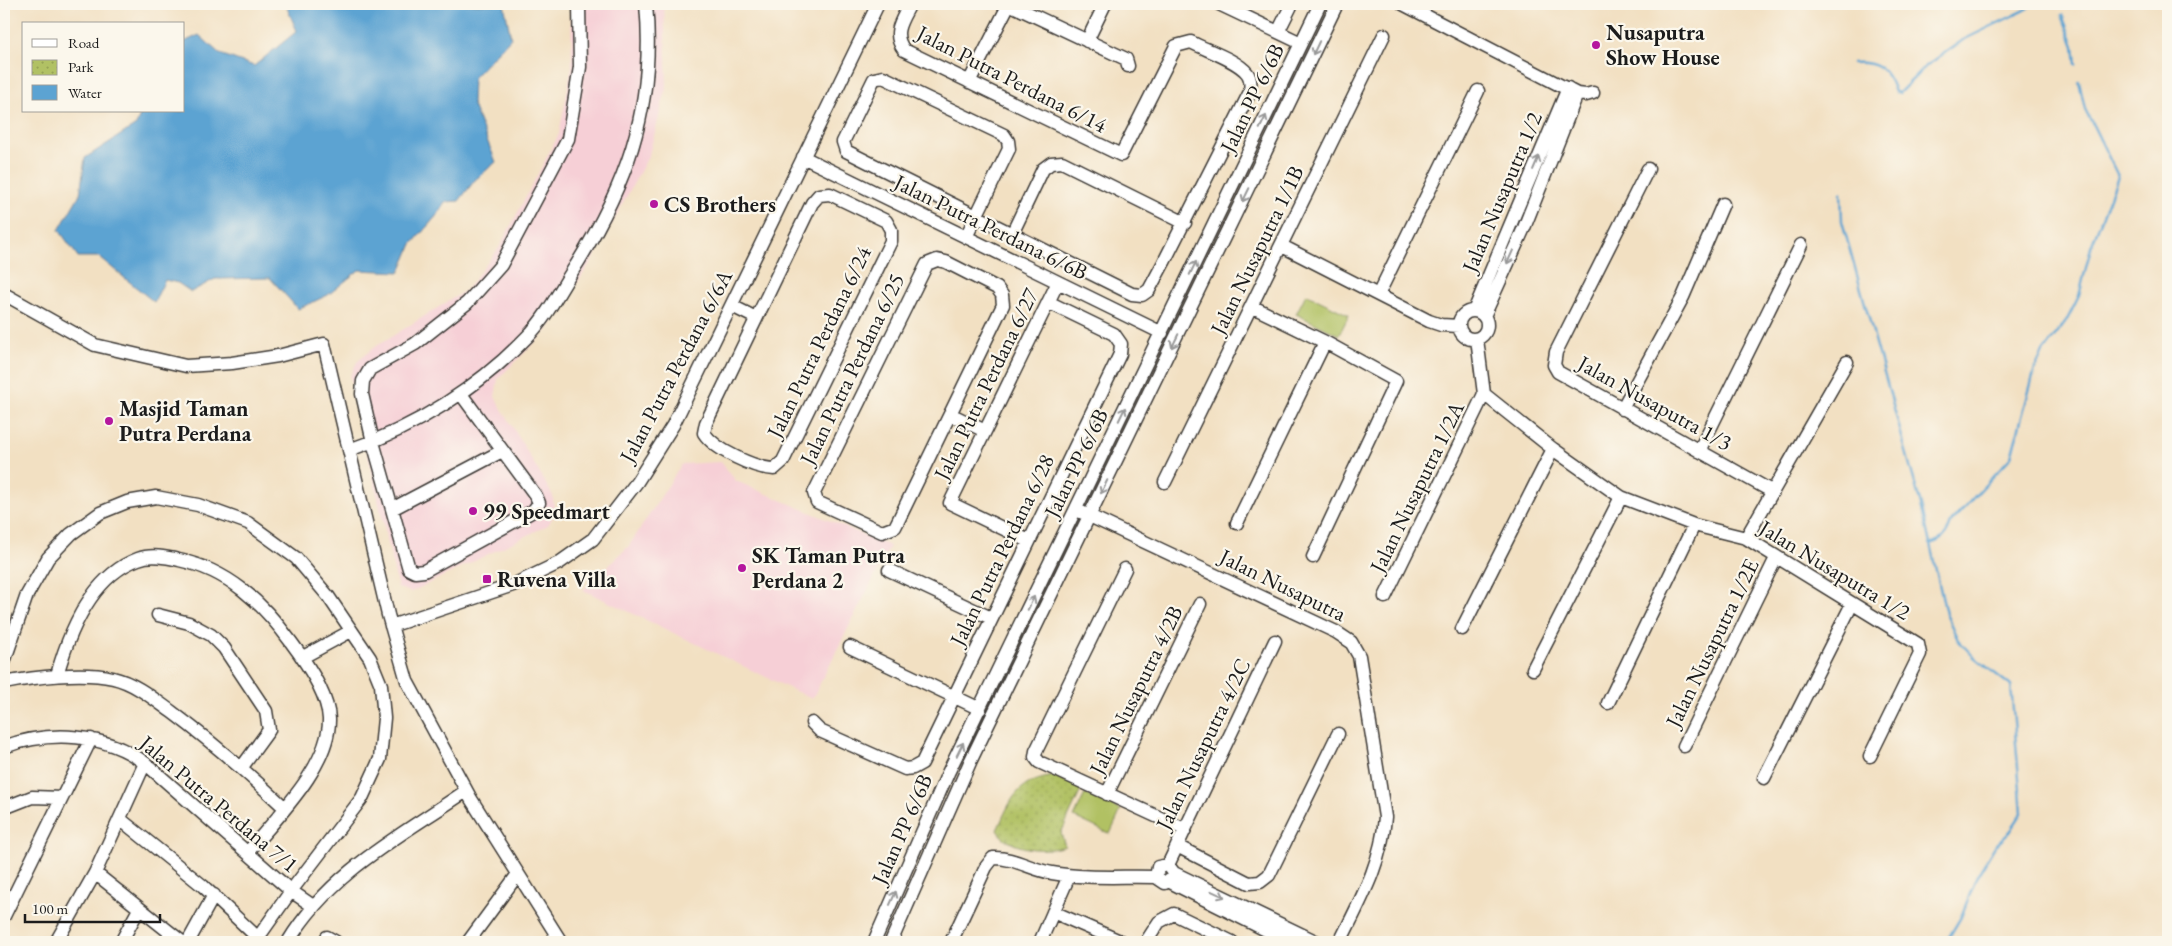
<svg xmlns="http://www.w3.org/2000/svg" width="2172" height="946" viewBox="0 0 2172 946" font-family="'EB Garamond',serif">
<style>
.built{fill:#f6cfd6}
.green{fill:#b1c164;stroke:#666e40}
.park{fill:url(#park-dots);stroke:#666e40}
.water{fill:#5ca3d2;stroke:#3c6077}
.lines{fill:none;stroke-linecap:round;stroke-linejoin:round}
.stream{stroke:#5ca3d2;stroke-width:2.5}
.minor-casing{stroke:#3c3935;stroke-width:15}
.minor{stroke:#fff;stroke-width:12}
.oneway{stroke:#999}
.poi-dot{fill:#b5179e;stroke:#fbf7ec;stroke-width:2}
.labels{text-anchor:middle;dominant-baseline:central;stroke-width:4.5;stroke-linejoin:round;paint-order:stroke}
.poi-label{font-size:22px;font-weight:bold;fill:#1c1c1c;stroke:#fbf7ec;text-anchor:start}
.street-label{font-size:22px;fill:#1c1c1c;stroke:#fbf7ec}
</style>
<defs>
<pattern id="park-dots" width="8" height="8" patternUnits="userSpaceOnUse" patternTransform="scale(1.25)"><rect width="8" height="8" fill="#b1c164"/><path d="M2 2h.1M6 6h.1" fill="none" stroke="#98a556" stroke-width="1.8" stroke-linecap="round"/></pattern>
</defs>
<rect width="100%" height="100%" fill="#fbf7ec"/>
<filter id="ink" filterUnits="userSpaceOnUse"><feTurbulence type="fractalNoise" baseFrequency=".02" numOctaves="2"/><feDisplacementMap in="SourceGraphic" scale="10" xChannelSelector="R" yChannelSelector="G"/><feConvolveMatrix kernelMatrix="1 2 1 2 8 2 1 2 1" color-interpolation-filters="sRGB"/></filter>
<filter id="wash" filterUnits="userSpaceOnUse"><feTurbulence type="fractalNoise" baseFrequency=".0096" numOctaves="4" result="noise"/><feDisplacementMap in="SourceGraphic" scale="20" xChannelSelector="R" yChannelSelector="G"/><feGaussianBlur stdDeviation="1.12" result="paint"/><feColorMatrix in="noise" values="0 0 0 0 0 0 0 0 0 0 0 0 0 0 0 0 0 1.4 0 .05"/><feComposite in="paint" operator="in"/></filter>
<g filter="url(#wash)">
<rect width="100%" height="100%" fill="#f2e0c2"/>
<path class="built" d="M 571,4 L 664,4 L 667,86 L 649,155 L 594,257 L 547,330 L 498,379 L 495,397 L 553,496 L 554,515 L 548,525 L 411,592 L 398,588 L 350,376 L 357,362 L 372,349 L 466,290 L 499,248 L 559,134 L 572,67 Z
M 721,462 L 736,481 L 890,546 L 812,699 L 583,590 L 629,546 L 682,464 Z"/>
<path class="green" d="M 1306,294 L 1349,315 L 1339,335 L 1296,314 Z
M 1085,794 L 1121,810 L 1110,834 L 1074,817 Z"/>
<path class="park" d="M 1053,776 L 1082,788 L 1061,833 L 1065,846 C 1045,853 1008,850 997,830 C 1012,798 1015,783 1053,776 Z"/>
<path class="water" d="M 291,4 L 504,4 L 511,38 L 473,78 L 472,103 L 496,162 L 475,180 L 459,201 L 445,202 L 439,213 L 412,244 L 400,272 L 359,270 L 328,295 L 298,309 L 270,278 L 215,279 L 191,292 L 178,283 L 165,280 L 154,302 L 99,257 L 78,257 L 59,230 L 80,194 L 85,158 L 136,125 L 142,111 L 184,111 L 184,42 L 199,35 L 220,54 L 254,66 L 297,31 L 287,8 Z"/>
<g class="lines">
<path class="stream" d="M 2062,15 L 2074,46 L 2076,64
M 1852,63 C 1877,61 1887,68 1895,92 L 1899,93 L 1926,66 L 1963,40 L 2037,4
M 1841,193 L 1842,221 L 1922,509 L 1946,614 L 1958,640 L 1974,657 L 2011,686 L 2022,813 L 2008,834 L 1995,846 L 1977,876 L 1961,917 L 1946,942
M 1929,544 C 1943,540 1947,536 1951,522 L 2011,457 L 2035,369 L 2043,352 L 2068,318 L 2079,296 L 2091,247 L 2118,176 L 2085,109 L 2079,82"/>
</g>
</g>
<g filter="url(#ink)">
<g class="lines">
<g class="minor-casing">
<path id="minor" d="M 910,4 C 902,20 891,33 904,50 L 1121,155 L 1176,46 L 1191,42 C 1206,50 1237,60 1247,73 C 1251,78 1251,85 1250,92 L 1164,262 L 1149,290 L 1142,295 L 1132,294 L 846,151 L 843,142 L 874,79 L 883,77 L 1004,135 L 1008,141 L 1009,149 L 966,237
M 1009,4 L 1126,59 L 1128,66
M 1219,4 L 1301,43
M 1403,4 L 1577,94 L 1586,95 L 1593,93
M 1278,32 L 1292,4
M 1087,41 L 1105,4
M 969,82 L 1009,4
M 803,157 L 1162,333
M 1648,169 L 1556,352 L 1554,365 L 1558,372 L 1773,492
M 830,194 L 886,221 L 891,230 L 891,241 L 783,461 L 774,469 C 754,468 715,450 704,433 L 706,423 L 812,203 L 819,195 Z
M 1012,234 L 1043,169 L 1051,163 L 1062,162 L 1185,223
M 1282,246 L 1429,321 L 1441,325 L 1459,326
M 937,260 L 946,262 L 997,288 L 1002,295 L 1003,305 L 899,519 L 895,527 L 882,532 L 817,502 L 814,493 L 927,264 Z
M 1379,293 L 1478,91
M 4,294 L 95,345 L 186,366 L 232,363 L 278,356 L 324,344 L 388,615 L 407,681 L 471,799 L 561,942
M 732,306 L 756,318
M 1253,307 L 1325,342 L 1396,381 L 1313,557
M1459 325a14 14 0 1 1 28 0a14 14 0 1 1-28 0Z
M 1474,311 L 1568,88
M 1484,316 L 1524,228 L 1577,94
M 1477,339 L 1484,394 L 1553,449 L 1621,497 L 1694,525 L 1746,538 L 1918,644 L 1920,654 L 1870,756
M 461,394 L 536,496 L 539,503 L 533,511 L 424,571 L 415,572 L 409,569 L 373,442 L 362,394 L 363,381 L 370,369 L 415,344 L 467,303 L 501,265 L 568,139 L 580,67 L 579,4
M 1622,409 L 1683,297 L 1723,204
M 950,414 L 985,431
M 349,450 C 415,428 479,387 527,337 C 543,321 556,298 568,278 C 625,190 656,110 646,4
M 1699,451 L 1801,245
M 1165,482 L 1384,35
M 392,509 L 502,451
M 1081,512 L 1336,632 L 1351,642 L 1359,656 L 1385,817 C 1382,863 1360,901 1340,942
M 1237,523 L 1325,342
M 1746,538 L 1847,362
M 1029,541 L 950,503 L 1058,282
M 1125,569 L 1036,751 L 1035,757 L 1039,762 L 1184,829
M 889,570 L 991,618
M 1385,597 L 1484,394
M 158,615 L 189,623 L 211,635 L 224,648 L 266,711 L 269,730 L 242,767
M 391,626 L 513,585 L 559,563 L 593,539 L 637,482 L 673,425 L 878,4
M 1462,629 L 1553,449
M 850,647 L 980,709
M 303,657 L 351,631
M 4,662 L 27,595 L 48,558 L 71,534 L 100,513 L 127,502 L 156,497 L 198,505 L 248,523 L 296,558 L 328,596 L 370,658 L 381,685 L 384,718 L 380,759 L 362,798 L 291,891 L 255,942
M 1533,669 L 1621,497
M 57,675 C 69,632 92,576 138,559 C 151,554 166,557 179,560 C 228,570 262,602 291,642 C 306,662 328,694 329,719 C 330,766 276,818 248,852
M 4,683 C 35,677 82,671 113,678 C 135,683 154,699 172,712 C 212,742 249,774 285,808
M 1608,703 L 1694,525
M 812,723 L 820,731 L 905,769 L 913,768 L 922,763 L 1120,354 L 1121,344 L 1114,334 L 1048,302
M 1684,746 L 1776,558
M 4,747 C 50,730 105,733 145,763 L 291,891 L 313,906
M 1764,778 L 1852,604
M 1107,794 L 1200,604
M 4,808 L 32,797 L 62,798
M 120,819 L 203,886 L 258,938
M 1177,846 L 1249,883 L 1260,882 L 1269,875 L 1338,734
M 1168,865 L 1275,641
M 95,873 L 182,942
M 1174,873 L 1317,942
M 1170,882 L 1290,942
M 1053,912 L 1122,942
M 4,916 L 91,739
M 327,937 L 336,942
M 56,942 L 95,873 L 145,763
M 121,942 L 139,909
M 188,942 L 214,895
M 288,942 C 331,871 399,837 466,791
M 468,942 L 518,874
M 874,942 L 948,773 L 1320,4
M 891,942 L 971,760 L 1337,4
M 951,942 L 986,867 L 993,858 C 1013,857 1032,870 1052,873 C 1086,879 1122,876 1156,877 L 1165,883 L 1173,878 L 1174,873 L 1168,865 L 1158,867 L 1156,877
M 1040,942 L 1069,876
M 1146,942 L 1159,922 L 1174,914 L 1232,942"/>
</g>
<use href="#minor" class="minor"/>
</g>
<defs><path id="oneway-shaft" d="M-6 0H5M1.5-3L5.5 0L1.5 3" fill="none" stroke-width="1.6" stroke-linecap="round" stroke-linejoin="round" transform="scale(1.25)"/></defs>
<g class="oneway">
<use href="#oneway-shaft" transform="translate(1316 48) rotate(115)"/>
<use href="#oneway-shaft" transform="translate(1263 122) rotate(-64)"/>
<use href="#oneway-shaft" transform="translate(1536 163) rotate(-67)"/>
<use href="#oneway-shaft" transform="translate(1246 195) rotate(116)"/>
<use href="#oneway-shaft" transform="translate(1510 257) rotate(114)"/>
<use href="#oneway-shaft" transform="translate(1193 268) rotate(-64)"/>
<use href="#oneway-shaft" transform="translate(1175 341) rotate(116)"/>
<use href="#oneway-shaft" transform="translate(1122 414) rotate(-64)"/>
<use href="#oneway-shaft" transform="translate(1104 487) rotate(116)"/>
<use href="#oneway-shaft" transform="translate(1031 603) rotate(-64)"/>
<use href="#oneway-shaft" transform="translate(960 749) rotate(-64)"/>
<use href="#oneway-shaft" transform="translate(1218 894) rotate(25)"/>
<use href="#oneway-shaft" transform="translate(893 898) rotate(-66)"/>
</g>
</g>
<g class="poi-dot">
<circle cx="1596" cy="45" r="5"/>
<circle cx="654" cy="204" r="5"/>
<circle cx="109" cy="421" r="5"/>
<circle cx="473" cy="511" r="5"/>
<circle cx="742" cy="568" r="5"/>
<rect x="482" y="574" width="10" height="10" rx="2.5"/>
</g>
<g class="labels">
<g class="poi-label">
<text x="1606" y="32">Nusaputra<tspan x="1606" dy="25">Show House</tspan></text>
<text x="664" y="204">CS Brothers</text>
<text x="119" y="408">Masjid Taman<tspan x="119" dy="25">Putra Perdana</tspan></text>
<text x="483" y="511">99 Speedmart</text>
<text x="752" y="555">SK Taman Putra<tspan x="752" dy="25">Perdana 2</tspan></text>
<text x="497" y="579">Ruvena Villa</text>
</g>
<g class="street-label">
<text transform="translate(1012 79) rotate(27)">Jalan Putra Perdana 6/14</text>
<text transform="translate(1252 98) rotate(-64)">Jalan PP 6/6B</text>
<text transform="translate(1502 192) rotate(-67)">Jalan Nusaputra 1/2</text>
<text transform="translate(991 227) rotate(26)">Jalan Putra Perdana 6/6B</text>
<text transform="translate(1257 250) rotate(-64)">Jalan Nusaputra 1/1B</text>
<text transform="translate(819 342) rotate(-64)">Jalan Putra Perdana 6/24</text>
<text transform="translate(676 366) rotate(-62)">Jalan Putra Perdana 6/6A</text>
<text transform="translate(852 369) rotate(-64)">Jalan Putra Perdana 6/25</text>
<text transform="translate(986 384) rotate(-64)">Jalan Putra Perdana 6/27</text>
<text transform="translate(1655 403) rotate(29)">Jalan Nusaputra 1/3</text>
<text transform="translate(1076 463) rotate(-64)">Jalan PP 6/6B</text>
<text transform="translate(1417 487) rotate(-64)">Jalan Nusaputra 1/2A</text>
<text transform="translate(1002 550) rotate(-64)">Jalan Putra Perdana 6/28</text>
<text transform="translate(1835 570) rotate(31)">Jalan Nusaputra 1/2</text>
<text transform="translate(1283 585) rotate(26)">Jalan Nusaputra</text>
<text transform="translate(1712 643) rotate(-64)">Jalan Nusaputra 1/2E</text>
<text transform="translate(1136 690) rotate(-64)">Jalan Nusaputra 4/2B</text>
<text transform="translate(1203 744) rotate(-64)">Jalan Nusaputra 4/2C</text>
<text transform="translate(219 804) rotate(40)">Jalan Putra Perdana 7/1</text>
<text transform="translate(902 829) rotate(-66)">Jalan PP 6/6B</text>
</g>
</g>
<rect width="2172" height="946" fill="none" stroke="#fbf7ec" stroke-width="20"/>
<rect x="22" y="22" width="162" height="90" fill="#fbf7ec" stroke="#a29f99"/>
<rect x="32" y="39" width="25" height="8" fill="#ffffff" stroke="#a29f99"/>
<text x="68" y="48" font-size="15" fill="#1c1c1c">Road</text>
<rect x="32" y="60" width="25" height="15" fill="url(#park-dots)" stroke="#a29f99"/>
<text x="68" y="72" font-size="15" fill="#1c1c1c">Park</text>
<rect x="32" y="85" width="25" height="15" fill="#5ca3d2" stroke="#a29f99"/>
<text x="68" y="98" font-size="15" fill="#1c1c1c">Water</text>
<path d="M25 914v8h135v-8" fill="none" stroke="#1c1c1c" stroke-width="2.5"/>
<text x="32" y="914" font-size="15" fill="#1c1c1c" stroke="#fbf7ec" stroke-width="4" paint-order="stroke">100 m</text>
</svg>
